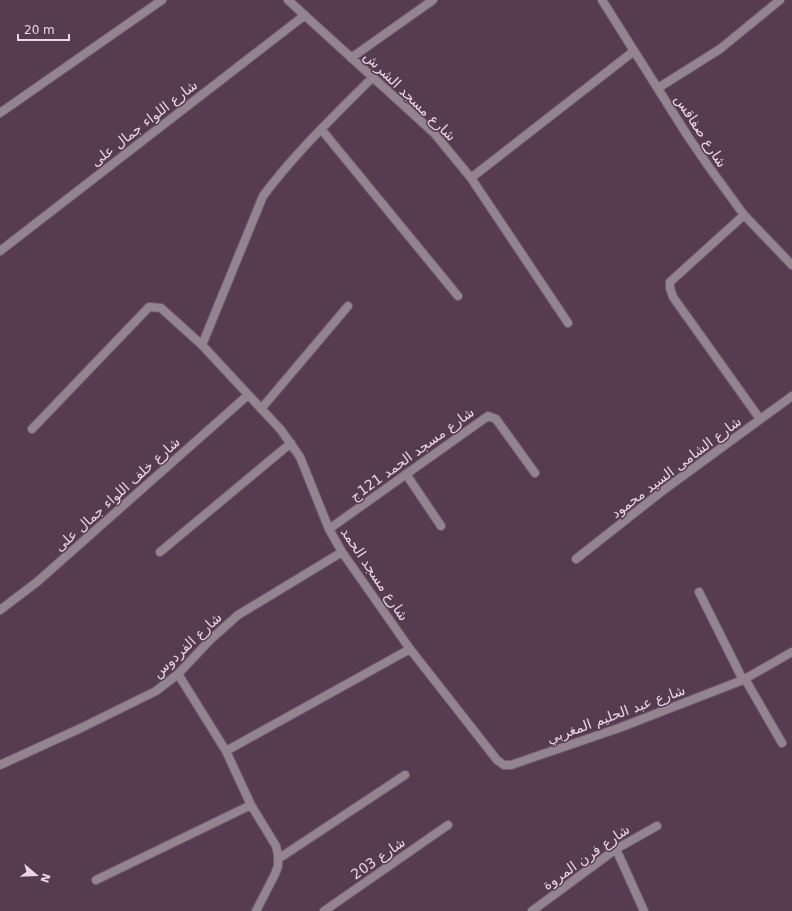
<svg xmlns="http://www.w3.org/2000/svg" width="792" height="911" viewBox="0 0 792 911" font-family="'DejaVu Sans','Noto Naskh Arabic',sans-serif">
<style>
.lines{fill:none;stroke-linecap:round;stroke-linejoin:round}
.street-casing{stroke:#735a6e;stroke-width:10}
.street{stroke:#938590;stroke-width:8}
.labels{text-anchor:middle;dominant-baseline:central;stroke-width:3;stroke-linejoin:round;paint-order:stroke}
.street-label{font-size:14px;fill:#e8d7e4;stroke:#563b51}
</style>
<rect width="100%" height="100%" fill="#563b51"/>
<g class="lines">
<g class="street-casing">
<path id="street" d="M 288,0 L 434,133 L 471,178 L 568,323
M 602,0 L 689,138 L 709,167 L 744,215 L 792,265
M 351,58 L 433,0
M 658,88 L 720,49 L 780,0
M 0,113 L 162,0
M 321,129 L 458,296
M 471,178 L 634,51
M 744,215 L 670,282 L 670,288 L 673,297 L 760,419
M 0,251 L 305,15
M 202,345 L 263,196 C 295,153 335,115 373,77
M 261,409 L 348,306
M 32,429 L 149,307 L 161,308 L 202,345 L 281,430 L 300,457 L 329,529 L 342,552 L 410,649 L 497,760 L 504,765 L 511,765 L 619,728 L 743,680 L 792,652
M 406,474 L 441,526
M 329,529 L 488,416 L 496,419 L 535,473
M 160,552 L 291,443
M 576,559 L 661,492 L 792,396
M 699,592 L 743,680
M 0,610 L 37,582 L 248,395
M 178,674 L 226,751 L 251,805 L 276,846 L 278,855 L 278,866 L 275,874 L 256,911
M 745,679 L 782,743
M 226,751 L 410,649
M 0,765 L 81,728 L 156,691 L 178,674 L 210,640 L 238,615 L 342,552
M 616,849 L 644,911
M 278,859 L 405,775
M 96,880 L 251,805
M 324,911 L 448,825
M 532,911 L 616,849 L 657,826"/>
</g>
<use href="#street" class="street"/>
</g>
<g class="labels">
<g class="street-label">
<text transform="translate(410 96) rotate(44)">شارع مسجد الشرش</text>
<text transform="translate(144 123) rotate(-38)">شارع اللواء جمال على</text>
<text transform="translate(701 131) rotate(57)">شارع صفاقس</text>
<text transform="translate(412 454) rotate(-36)">شارع مسجد الحمد 121ج</text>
<text transform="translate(676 467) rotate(-37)">شارع الشامى السيد محمود</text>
<text transform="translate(117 494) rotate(-42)">شارع خلف اللواء جمال على</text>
<text transform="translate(375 574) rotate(56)">شارع مسجد الحمد</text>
<text transform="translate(187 645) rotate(-43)">شارع الفردوس</text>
<text transform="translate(616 714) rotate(-20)">شارع عبد الحليم المغربي</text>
<text transform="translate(586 857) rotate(-35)">شارع فرن المروة</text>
<text transform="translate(378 858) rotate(-35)">شارع 203</text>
</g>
</g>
<g transform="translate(36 875) rotate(109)" stroke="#563b51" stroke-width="3" paint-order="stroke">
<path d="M0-3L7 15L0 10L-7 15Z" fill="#e8d7e4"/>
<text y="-6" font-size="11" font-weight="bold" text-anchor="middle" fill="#e8d7e4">N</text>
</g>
<path d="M18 34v6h51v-6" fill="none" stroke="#e8d7e4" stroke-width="2"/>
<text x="24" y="34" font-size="12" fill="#e8d7e4" stroke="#563b51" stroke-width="3" paint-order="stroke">20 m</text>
</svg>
